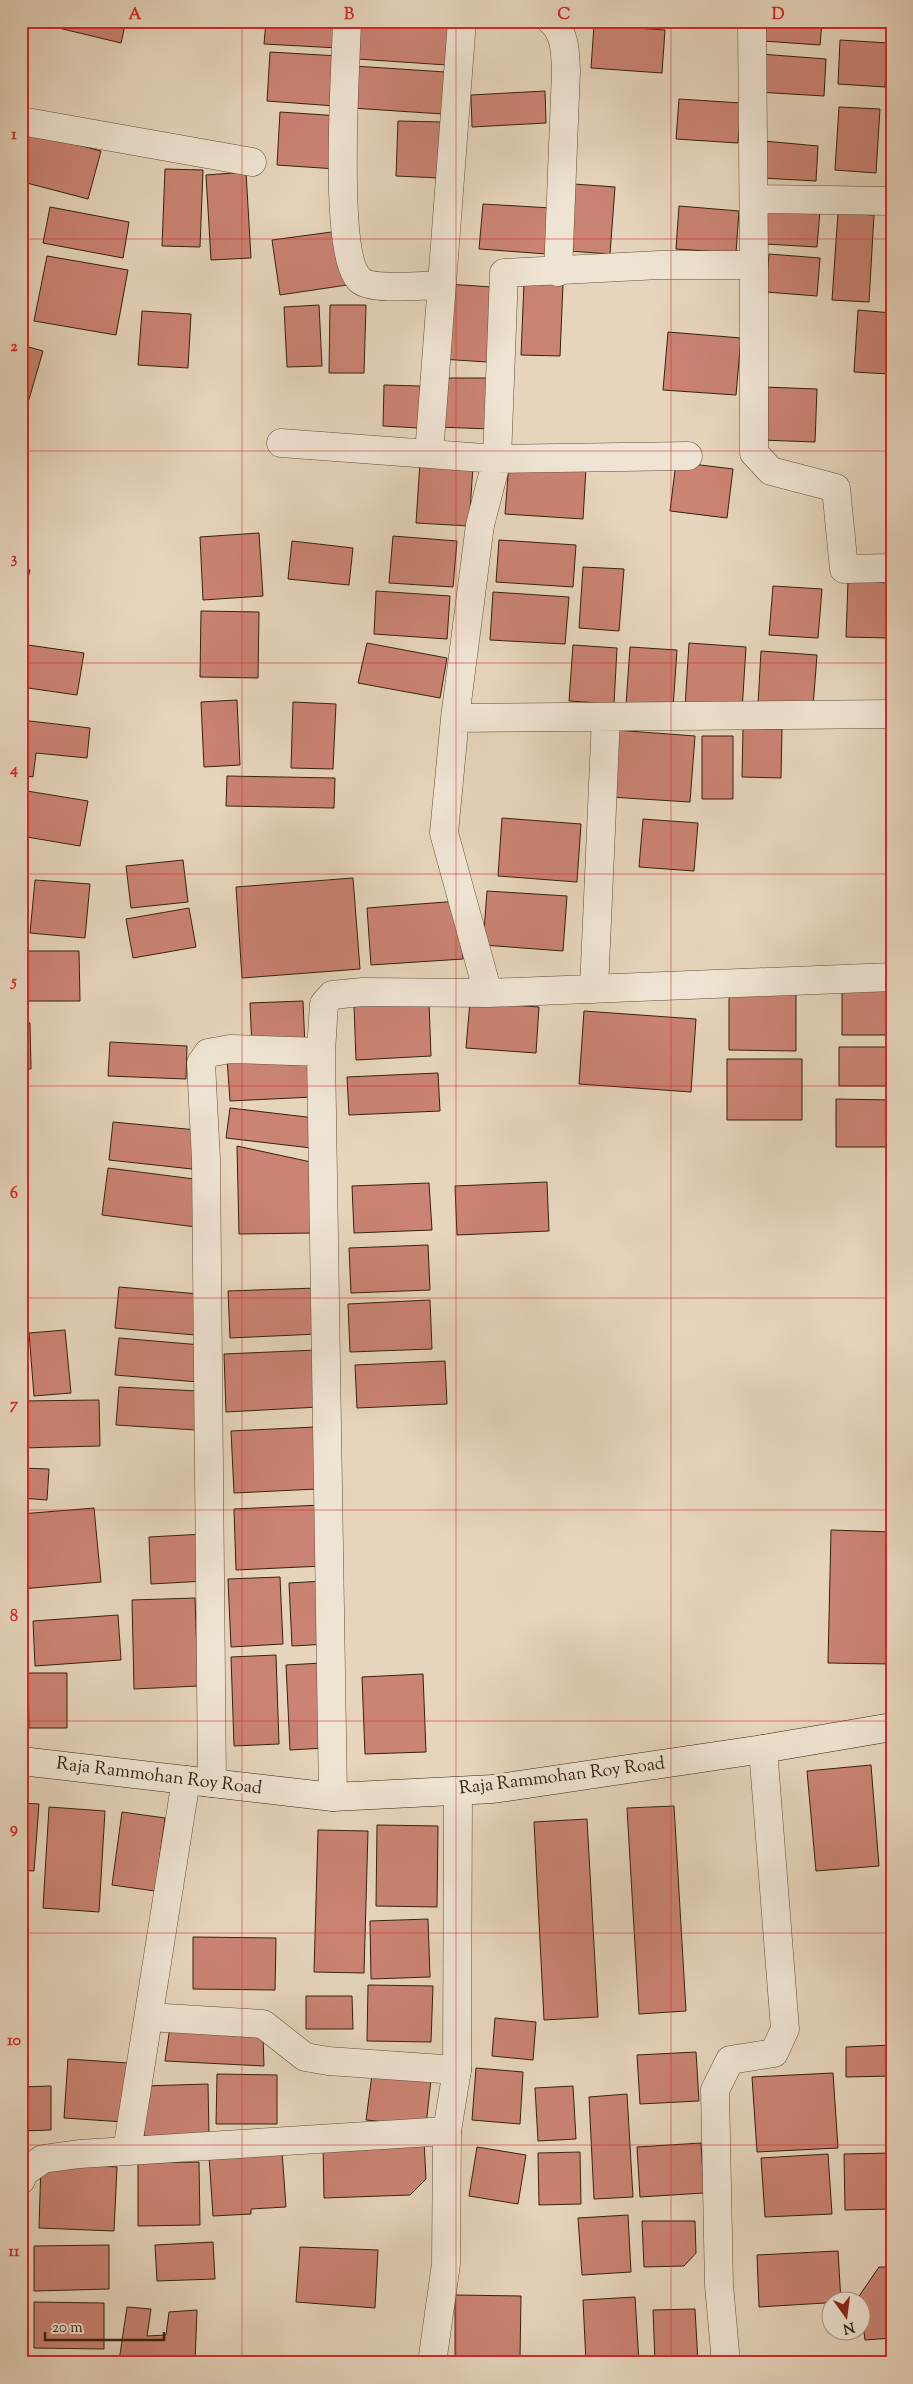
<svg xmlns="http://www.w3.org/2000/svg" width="913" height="2384" viewBox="0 0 913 2384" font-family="'Sorts Mill Goudy',serif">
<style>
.building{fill:#cb8374;stroke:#36210b}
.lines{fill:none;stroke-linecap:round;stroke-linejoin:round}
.minor-casing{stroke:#624e37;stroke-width:29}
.tertiary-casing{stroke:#624e37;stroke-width:29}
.secondary-casing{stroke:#36210b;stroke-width:29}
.minor{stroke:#efe4d3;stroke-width:28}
.tertiary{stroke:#efe4d3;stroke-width:28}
.secondary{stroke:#efe4d3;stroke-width:28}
.grid{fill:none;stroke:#d62828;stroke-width:1;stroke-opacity:0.55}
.labels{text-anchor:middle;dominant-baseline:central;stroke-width:5;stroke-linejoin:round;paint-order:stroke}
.street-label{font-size:18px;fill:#36210b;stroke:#efe4d3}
.neatline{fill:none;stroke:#d62828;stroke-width:2}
.grid-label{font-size:16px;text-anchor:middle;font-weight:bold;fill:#d62828}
</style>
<rect width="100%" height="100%" fill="#e6d5bc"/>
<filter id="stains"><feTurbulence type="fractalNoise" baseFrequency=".004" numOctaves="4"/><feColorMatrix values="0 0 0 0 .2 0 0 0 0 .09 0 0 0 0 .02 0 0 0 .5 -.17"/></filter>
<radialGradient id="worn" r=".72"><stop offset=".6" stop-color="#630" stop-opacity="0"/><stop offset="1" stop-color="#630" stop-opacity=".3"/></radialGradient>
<path class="building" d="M 38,21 L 126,21 L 121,43 L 38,23 Z
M 266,21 L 340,21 L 338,48 L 264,44 Z
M 360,21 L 450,21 L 447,65 L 357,59 Z
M 764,21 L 822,21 L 820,45 L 763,41 Z
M 594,25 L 665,30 L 662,73 L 591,68 Z
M 840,40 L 888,43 L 885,87 L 838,84 Z
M 270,52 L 339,56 L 335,106 L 267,101 Z
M 760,54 L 826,59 L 824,96 L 757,92 Z
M 354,66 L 445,72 L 443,114 L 351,108 Z
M 545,91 L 546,123 L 472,127 L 471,95 Z
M 679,99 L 741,103 L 738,143 L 676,139 Z
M 839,107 L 880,109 L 876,173 L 835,170 Z
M 280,112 L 340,116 L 336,169 L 277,165 Z
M 398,121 L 442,122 L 440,178 L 396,176 Z
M 21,130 L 101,151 L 88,199 L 23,182 L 21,189 Z
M 764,141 L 818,146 L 816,181 L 762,178 Z
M 165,169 L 203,170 L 200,247 L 162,246 Z
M 246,172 L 251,258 L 211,260 L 206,175 Z
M 574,184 L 615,187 L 610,254 L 569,251 Z
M 483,204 L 551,208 L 547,254 L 479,249 Z
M 679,206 L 739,211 L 736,253 L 676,249 Z
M 50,207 L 129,222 L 123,258 L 43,243 Z
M 768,207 L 820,211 L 817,247 L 765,244 Z
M 838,213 L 874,215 L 869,302 L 832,300 Z
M 339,231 L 347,285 L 280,295 L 272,240 Z
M 769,254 L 820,258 L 817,296 L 766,292 Z
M 47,256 L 128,270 L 116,335 L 34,321 Z
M 524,282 L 563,284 L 560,356 L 521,355 Z
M 447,284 L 492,287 L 487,362 L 441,359 Z
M 319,305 L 322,366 L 287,367 L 284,307 Z
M 330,305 L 366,305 L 364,373 L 329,373 Z
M 858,310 L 892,313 L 889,374 L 854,372 Z
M 142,311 L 191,314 L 188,368 L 138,365 Z
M 668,332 L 741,338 L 736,395 L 663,390 Z
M 21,345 L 43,351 L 23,420 L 21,419 Z
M 442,378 L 491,378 L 490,429 L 438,427 Z
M 384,385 L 420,386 L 419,428 L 383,426 Z
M 764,387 L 817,389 L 815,442 L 761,440 Z
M 420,462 L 473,466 L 469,526 L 416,523 Z
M 676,462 L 733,469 L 727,518 L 670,511 Z
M 509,463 L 586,468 L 583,519 L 505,514 Z
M 259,533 L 263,596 L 203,600 L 200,537 Z
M 393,536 L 457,541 L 453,587 L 389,583 Z
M 499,540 L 576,545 L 573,587 L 496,582 Z
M 292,541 L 353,548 L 349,585 L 288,579 Z
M 583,567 L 624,569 L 619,631 L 579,628 Z
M 21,568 L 30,570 L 21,607 Z
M 848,581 L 889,583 L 888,638 L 846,637 Z
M 773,586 L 822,589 L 818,638 L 769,635 Z
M 376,591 L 450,596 L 447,639 L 374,634 Z
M 493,592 L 569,597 L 565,644 L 490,640 Z
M 201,611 L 259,612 L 258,678 L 200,677 Z
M 367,643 L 447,658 L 440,698 L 358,683 Z
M 689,643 L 746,647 L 742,711 L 685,707 Z
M 21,644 L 84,653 L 77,695 L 21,687 Z
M 573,645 L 617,648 L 614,704 L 569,701 Z
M 630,647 L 677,650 L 673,708 L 626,705 Z
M 761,651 L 817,655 L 813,707 L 758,704 Z
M 237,700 L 240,765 L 204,767 L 201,702 Z
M 293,702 L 336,704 L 333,769 L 291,768 Z
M 21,720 L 90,728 L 87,758 L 36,753 L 33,777 L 21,775 Z
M 743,729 L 782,729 L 781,778 L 742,777 Z
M 615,730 L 695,736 L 690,802 L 610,797 Z
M 702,736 L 733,736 L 733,799 L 702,799 Z
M 227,776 L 335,778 L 334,808 L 226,806 Z
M 21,790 L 88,801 L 80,846 L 21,836 Z
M 502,818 L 581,824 L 577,882 L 498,876 Z
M 643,819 L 698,823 L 694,871 L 639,867 Z
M 21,849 L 28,850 L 21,889 Z
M 183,860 L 188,902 L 131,908 L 126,866 Z
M 353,878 L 360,969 L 242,978 L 236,887 Z
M 35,880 L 90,884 L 85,938 L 30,933 Z
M 487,891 L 567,896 L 563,951 L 483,945 Z
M 459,901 L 463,959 L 371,965 L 367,908 Z
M 189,908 L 196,947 L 133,958 L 126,919 Z
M 21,951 L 79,951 L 80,1001 L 21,1001 Z
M 729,986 L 796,987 L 796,1051 L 729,1050 Z
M 842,986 L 892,986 L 892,1035 L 842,1035 Z
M 303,1001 L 305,1046 L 252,1048 L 250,1003 Z
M 429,1002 L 431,1056 L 356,1060 L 354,1005 Z
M 470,1002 L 539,1007 L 536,1053 L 466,1048 Z
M 584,1011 L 696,1019 L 691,1092 L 579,1084 Z
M 21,1023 L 30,1023 L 31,1069 L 21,1069 Z
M 110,1042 L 187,1046 L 186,1079 L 108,1076 Z
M 839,1047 L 892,1047 L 892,1086 L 839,1086 Z
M 312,1056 L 313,1097 L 230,1101 L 227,1059 Z
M 727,1059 L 802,1059 L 802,1120 L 727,1120 Z
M 438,1073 L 440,1111 L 349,1115 L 347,1077 Z
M 836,1099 L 892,1100 L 892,1147 L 836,1147 Z
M 230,1108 L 315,1118 L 311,1148 L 226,1138 Z
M 113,1122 L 197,1130 L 192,1169 L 109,1160 Z
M 237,1146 L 311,1162 L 313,1233 L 239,1234 Z
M 108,1168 L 202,1180 L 196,1227 L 102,1215 Z
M 547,1182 L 549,1231 L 457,1235 L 455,1186 Z
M 429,1183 L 432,1230 L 354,1233 L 352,1186 Z
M 428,1245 L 430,1290 L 351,1293 L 349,1248 Z
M 119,1287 L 199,1294 L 195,1335 L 115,1328 Z
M 316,1288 L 318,1334 L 230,1338 L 228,1291 Z
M 430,1300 L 432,1349 L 350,1352 L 348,1304 Z
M 21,1329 L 23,1329 L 23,1386 L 21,1386 Z
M 65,1330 L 71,1393 L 34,1396 L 29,1333 Z
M 119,1338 L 201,1345 L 198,1382 L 115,1375 Z
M 317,1350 L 319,1407 L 226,1412 L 224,1354 Z
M 445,1361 L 447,1404 L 357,1408 L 355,1365 Z
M 119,1387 L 198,1391 L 196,1430 L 116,1425 Z
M 99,1400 L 100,1446 L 21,1448 L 21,1401 Z
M 315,1427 L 317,1489 L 234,1493 L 231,1431 Z
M 21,1468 L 49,1469 L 47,1500 L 21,1498 Z
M 321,1505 L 323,1566 L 236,1570 L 234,1509 Z
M 94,1508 L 101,1582 L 21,1589 L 21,1514 Z
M 831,1530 L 892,1532 L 892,1664 L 828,1663 Z
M 204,1534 L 206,1581 L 151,1584 L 149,1537 Z
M 280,1577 L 283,1644 L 231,1647 L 228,1579 Z
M 325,1581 L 328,1644 L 292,1646 L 289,1583 Z
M 195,1598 L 198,1686 L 134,1689 L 132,1600 Z
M 118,1615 L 121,1660 L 35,1666 L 33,1621 Z
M 276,1655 L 279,1744 L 234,1746 L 231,1657 Z
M 322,1663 L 325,1748 L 290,1750 L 286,1665 Z
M 28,1673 L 67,1673 L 67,1728 L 29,1728 Z
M 423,1674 L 426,1752 L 365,1754 L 362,1677 Z
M 871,1765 L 879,1866 L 816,1871 L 807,1771 Z
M 21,1803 L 39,1804 L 34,1871 L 21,1870 Z
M 674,1806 L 686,2011 L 639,2014 L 627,1808 Z
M 49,1807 L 105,1811 L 99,1912 L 43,1908 Z
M 122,1812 L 165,1818 L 155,1891 L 112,1885 Z
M 587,1819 L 598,2017 L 544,2020 L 534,1822 Z
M 377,1825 L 438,1826 L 437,1907 L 376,1906 Z
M 318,1830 L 368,1831 L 364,1973 L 314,1972 Z
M 428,1919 L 430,1977 L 371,1979 L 370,1921 Z
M 193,1937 L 276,1938 L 275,1990 L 193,1989 Z
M 368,1985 L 433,1986 L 431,2042 L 367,2041 Z
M 306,1996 L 352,1996 L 353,2029 L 306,2029 Z
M 495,2018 L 536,2022 L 533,2060 L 492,2056 Z
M 170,2027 L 263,2037 L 264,2066 L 165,2061 Z
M 892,2045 L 892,2076 L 846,2077 L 846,2047 Z
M 696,2052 L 699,2101 L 640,2104 L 637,2055 Z
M 68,2059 L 128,2063 L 124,2122 L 64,2118 Z
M 373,2067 L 432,2070 L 426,2126 L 366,2120 Z
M 476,2068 L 523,2072 L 520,2124 L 472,2120 Z
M 833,2073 L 838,2148 L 757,2152 L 752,2077 Z
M 217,2074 L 277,2075 L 277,2124 L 216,2124 Z
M 208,2084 L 209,2134 L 144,2136 L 143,2086 Z
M 51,2086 L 51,2130 L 21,2131 L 21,2087 Z
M 573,2086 L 576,2139 L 538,2141 L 535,2088 Z
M 627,2094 L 633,2197 L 594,2199 L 589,2097 Z
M 424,2140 L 426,2179 L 410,2195 L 324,2198 L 323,2144 Z
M 701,2143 L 704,2193 L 640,2197 L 637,2147 Z
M 477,2147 L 526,2155 L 518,2204 L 469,2196 Z
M 282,2151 L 286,2207 L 251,2209 L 251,2214 L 213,2216 L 209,2156 Z
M 580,2152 L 581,2204 L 539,2205 L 538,2153 Z
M 892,2153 L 892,2209 L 845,2210 L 844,2154 Z
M 828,2154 L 832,2214 L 765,2217 L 761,2158 Z
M 199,2162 L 200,2225 L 138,2226 L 138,2163 Z
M 41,2163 L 117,2167 L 114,2231 L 39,2228 Z
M 628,2215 L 631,2272 L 582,2275 L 578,2218 Z
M 642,2221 L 695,2221 L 696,2253 L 684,2266 L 644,2267 Z
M 213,2242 L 215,2279 L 157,2281 L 155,2245 Z
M 109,2245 L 109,2289 L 34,2291 L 34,2246 Z
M 300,2247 L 378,2250 L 375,2308 L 296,2302 Z
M 838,2251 L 841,2302 L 759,2307 L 757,2255 Z
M 879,2267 L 892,2267 L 892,2338 L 865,2340 L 864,2332 L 854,2334 L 853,2332 L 860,2332 L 860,2302 L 855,2302 Z
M 455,2295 L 521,2296 L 520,2359 L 455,2358 Z
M 635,2297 L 639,2363 L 586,2363 L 583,2300 Z
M 34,2302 L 104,2303 L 104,2349 L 34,2348 Z
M 127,2307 L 151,2309 L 147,2336 L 166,2335 L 169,2312 L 197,2310 L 195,2363 L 119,2361 Z
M 695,2309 L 698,2363 L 655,2363 L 653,2310 Z"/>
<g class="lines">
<g class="minor-casing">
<path id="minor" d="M 347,21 C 346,66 332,254 360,280 C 372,291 425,285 442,285
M 551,21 C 566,34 565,53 566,71 L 558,272
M 752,21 L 754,265
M 21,121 L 252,162
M 754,199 L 892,201
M 281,443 L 497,459 L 504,273 L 660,265 L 754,265 L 754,453 L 771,471 L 836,488 L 844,569 L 892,568
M 429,454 L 462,21
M 455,718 L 892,714
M 594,989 L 606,717
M 488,993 L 892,977
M 212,1783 L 206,1160 L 201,1063 L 208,1053 L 230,1049 L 321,1052
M 333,1797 L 321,1052 L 324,1004 L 332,995 L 363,992 L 488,993 L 444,833 L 455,718 L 480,525 L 497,459 L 688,456
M 149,2017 L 263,2024 L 305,2057 L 328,2061 L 457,2070
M 127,2151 L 186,1780
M 21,2180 L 23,2173 L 43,2159 L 79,2154 L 447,2131
M 726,2363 L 719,2285 L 715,2090 L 730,2060 L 774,2053 L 785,2029 L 763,1749"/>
</g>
<g class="tertiary-casing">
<path id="tertiary" d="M 432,2363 L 446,2264 L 447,2131 L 457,2070 L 458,1791"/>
</g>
<g class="secondary-casing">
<path id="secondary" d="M 21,1761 L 333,1797 L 493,1789 L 763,1749 L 892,1727"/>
</g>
<use href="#minor" class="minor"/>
<use href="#tertiary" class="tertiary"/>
<use href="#secondary" class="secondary"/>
</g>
<path class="grid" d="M 242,21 L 242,2363M 456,21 L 456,2363M 671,21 L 671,2363M 21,239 L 892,239M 21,451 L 892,451M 21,663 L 892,663M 21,874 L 892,874M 21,1086 L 892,1086M 21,1298 L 892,1298M 21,1510 L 892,1510M 21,1721 L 892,1721M 21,1933 L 892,1933M 21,2145 L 892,2145"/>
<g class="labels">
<g class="street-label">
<text transform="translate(159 1777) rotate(7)">Raja Rammohan Roy Road</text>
<text transform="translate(562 1777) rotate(-7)">Raja Rammohan Roy Road</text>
</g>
</g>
<rect width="913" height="2384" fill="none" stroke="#e6d5bc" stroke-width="55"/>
<g transform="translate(846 2316) rotate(166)"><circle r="24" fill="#efe4d3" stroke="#a59683"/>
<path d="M0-4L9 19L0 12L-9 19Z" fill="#8f2418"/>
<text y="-8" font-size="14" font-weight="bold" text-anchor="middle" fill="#36210b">N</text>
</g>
<path d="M45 2332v8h119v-8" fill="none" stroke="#36210b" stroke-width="2.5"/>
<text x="52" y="2332" font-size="15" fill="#36210b" stroke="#efe4d3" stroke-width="4" paint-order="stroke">20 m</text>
<rect x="28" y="28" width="858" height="2328" class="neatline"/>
<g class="grid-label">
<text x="135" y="19">A</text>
<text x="349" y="19">B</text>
<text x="564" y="19">C</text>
<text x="778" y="19">D</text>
<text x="14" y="139">1</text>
<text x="14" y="351">2</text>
<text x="14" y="563">3</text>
<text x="14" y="774">4</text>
<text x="14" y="986">5</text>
<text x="14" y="1198">6</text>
<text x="14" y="1409">7</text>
<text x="14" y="1621">8</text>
<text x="14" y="1833">9</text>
<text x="14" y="2045">10</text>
<text x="14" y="2256">11</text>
</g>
<rect width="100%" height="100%" filter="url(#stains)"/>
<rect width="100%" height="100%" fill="url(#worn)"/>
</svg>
